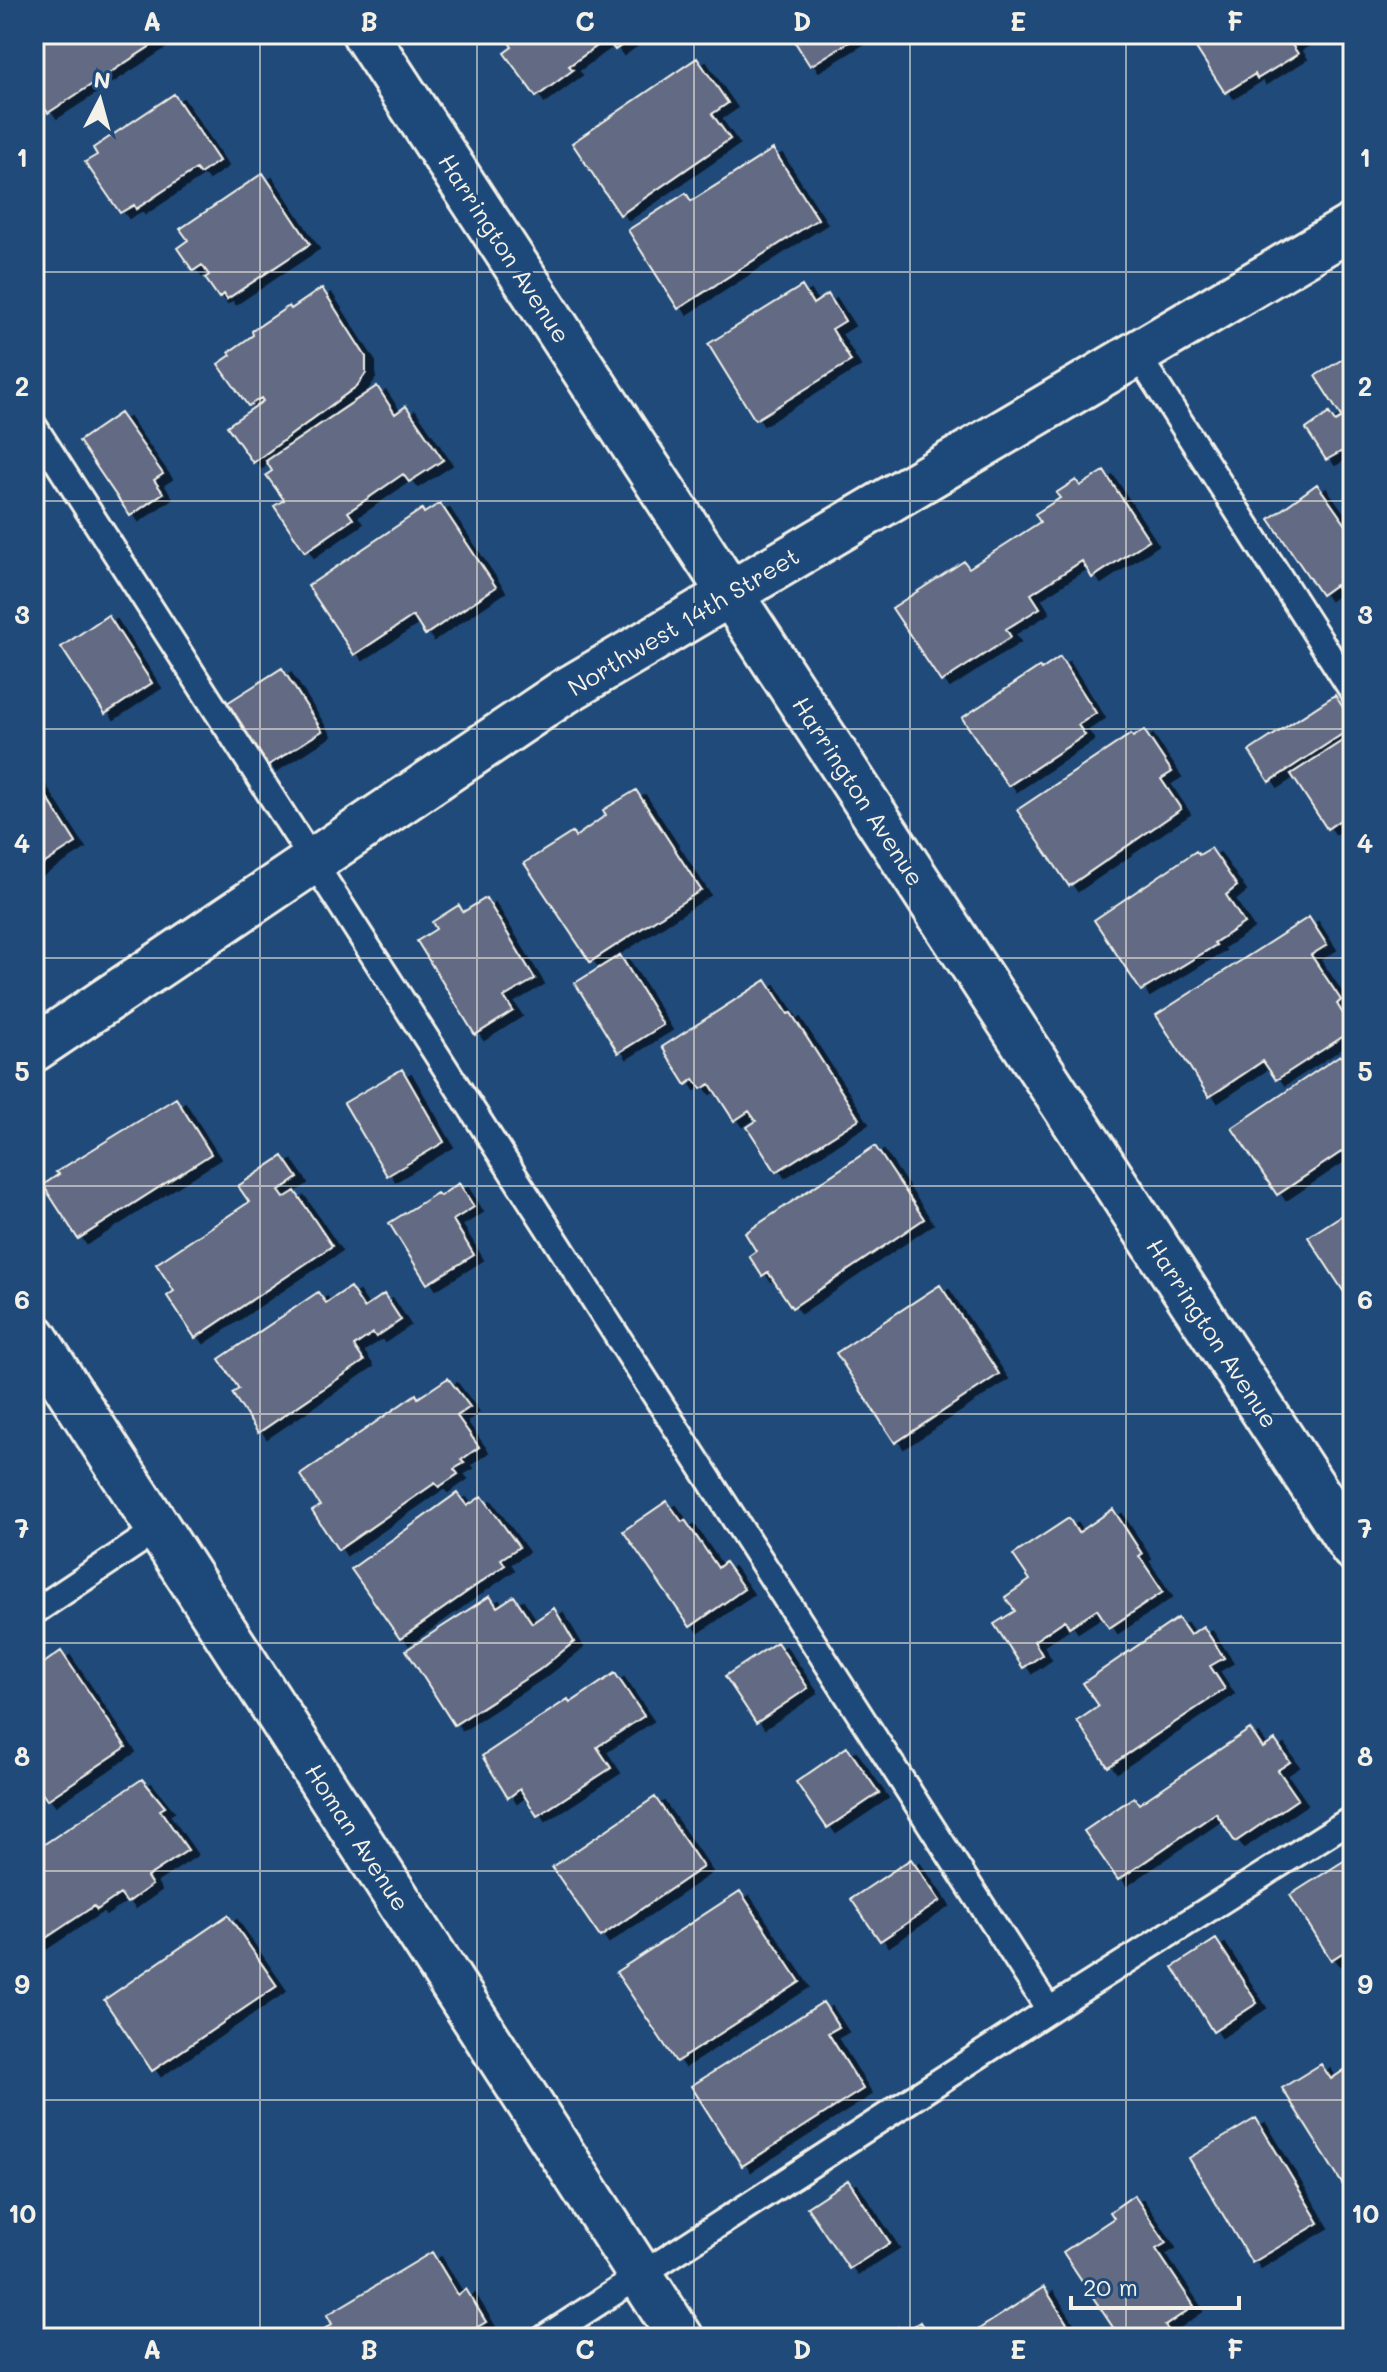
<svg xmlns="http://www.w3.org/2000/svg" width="1387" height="2372" viewBox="0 0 1387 2372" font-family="Mali,sans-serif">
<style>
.building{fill:#626a84;stroke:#f4f1e8;stroke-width:2;filter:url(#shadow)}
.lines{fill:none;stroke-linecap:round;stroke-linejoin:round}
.lane-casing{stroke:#f4f1e8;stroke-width:30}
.street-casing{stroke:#f4f1e8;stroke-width:50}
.lane{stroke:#1f4a7a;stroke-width:24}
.street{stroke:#1f4a7a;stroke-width:44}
.grid{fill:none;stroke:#f4f1e8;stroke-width:2;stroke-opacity:0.55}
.labels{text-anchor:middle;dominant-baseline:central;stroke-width:6;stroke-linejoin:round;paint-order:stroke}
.street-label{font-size:24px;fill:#f4f1e8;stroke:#1f4a7a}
.neatline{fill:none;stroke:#f4f1e8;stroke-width:3}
.grid-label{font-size:26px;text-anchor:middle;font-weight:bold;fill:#f4f1e8}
</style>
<defs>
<filter id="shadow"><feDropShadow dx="9" dy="5" stdDeviation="0" flood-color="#0009"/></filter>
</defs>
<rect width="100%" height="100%" fill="#1f4a7a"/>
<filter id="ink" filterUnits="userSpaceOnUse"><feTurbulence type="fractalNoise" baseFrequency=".0125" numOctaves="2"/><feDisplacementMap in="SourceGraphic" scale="16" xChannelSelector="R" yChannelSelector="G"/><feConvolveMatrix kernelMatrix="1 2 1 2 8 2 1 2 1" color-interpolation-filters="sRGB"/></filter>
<g filter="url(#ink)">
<path class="building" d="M 34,34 L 164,34 L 166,36 L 48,113 L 34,93 Z
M 503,34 L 637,34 L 615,50 L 607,39 L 569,66 L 573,70 L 536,97 L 504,53 L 512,47 Z
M 790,34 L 850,34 L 854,39 L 810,66 Z
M 1187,34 L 1310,34 L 1292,45 L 1298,54 L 1257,79 L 1255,74 L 1225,93 Z
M 697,58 L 728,103 L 712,114 L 730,139 L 620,215 L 572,143 Z
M 174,94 L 219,161 L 200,174 L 196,169 L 136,209 L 134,205 L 120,213 L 85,162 L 97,155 L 93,148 Z
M 773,149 L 818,219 L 678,309 L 628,230 L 686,193 L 691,201 Z
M 263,173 L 310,244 L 227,299 L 224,294 L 219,298 L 205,278 L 209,275 L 202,265 L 193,271 L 177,248 L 188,240 L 180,229 Z
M 802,286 L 813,304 L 828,294 L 845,321 L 832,329 L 851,361 L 755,420 L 708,344 Z
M 322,288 L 366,357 L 366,373 L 357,386 L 253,463 L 227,426 L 263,401 L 261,398 L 248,406 L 218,364 L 231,355 L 229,352 L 253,335 L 252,331 L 289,306 L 291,309 Z
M 1353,348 L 1353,445 L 1326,460 L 1306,429 L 1329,413 L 1335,422 L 1342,418 L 1315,376 L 1346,357 L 1344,353 Z
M 377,386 L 395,414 L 406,406 L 443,460 L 409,482 L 403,474 L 348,512 L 353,519 L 305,552 L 274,506 L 284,500 L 266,475 L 272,471 L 266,461 Z
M 120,413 L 163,474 L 154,480 L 163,493 L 130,516 L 79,441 Z
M 1104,471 L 1149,540 L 1092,578 L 1082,561 L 1031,594 L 1040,608 L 1006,629 L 1011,637 L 941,682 L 892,608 L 964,561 L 969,568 L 1040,522 L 1035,514 L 1060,498 L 1056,493 L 1076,480 L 1080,486 Z
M 1317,484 L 1353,535 L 1353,598 L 1347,602 L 1335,585 L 1321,595 L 1269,519 Z
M 440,503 L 496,587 L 425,635 L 413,616 L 354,655 L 308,586 L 422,509 L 424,513 Z
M 108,615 L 152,683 L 105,714 L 61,647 Z
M 1060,657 L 1096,713 L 1078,725 L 1085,735 L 1008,786 L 962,718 L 1039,667 L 1041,670 Z
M 282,668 L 322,731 L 267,766 L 227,703 Z
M 1335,695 L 1353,723 L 1353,727 L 1269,782 L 1249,751 Z
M 1144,730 L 1172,772 L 1161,779 L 1181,809 L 1069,886 L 1017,810 L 1131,734 L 1133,737 Z
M 1353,734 L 1353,811 L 1327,829 L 1291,774 Z
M 34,777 L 76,843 L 34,870 Z
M 636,790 L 701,890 L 590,962 L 524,863 L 573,832 L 575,837 L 606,815 L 603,810 Z
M 1211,848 L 1237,886 L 1226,895 L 1244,923 L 1214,943 L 1216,945 L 1141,991 L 1094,920 L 1196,851 L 1199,855 Z
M 486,898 L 535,979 L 504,997 L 513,1011 L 475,1035 L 417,941 L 436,929 L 432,922 L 459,905 L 463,912 Z
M 1309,917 L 1327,945 L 1311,955 L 1341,1000 L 1337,1004 L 1353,1030 L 1276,1080 L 1263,1061 L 1209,1097 L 1156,1015 Z
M 620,955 L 663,1025 L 618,1053 L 575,983 Z
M 766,980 L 788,1014 L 791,1013 L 859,1119 L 776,1172 L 747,1127 L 756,1121 L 749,1111 L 734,1121 L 710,1084 L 701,1089 L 694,1079 L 686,1085 L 662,1047 Z
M 1353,1052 L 1353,1144 L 1277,1195 L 1232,1128 L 1340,1055 L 1343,1059 Z
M 402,1069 L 444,1142 L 387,1176 L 344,1103 Z
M 176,1098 L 211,1154 L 78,1239 L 43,1185 L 59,1174 L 56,1172 Z
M 875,1146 L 924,1219 L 792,1308 L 768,1272 L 762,1276 L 749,1256 L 756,1251 L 745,1233 Z
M 283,1156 L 298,1178 L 279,1191 L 284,1198 L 295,1191 L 332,1246 L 195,1338 L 167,1296 L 174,1291 L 156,1264 L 249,1202 L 238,1186 Z
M 459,1183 L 474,1207 L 453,1220 L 474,1255 L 427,1284 L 389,1223 L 437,1193 L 440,1196 Z
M 1353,1208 L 1353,1306 L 1308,1237 Z
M 940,1285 L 999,1374 L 895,1443 L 836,1353 Z
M 350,1287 L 364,1308 L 384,1294 L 401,1320 L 376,1337 L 373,1333 L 354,1346 L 364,1361 L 258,1433 L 232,1393 L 239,1389 L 219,1359 L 318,1292 L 326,1303 Z
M 448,1378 L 470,1407 L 457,1416 L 479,1447 L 461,1460 L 464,1463 L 454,1469 L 458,1474 L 439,1487 L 435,1483 L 338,1550 L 312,1511 L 320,1506 L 300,1475 L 416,1394 L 418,1398 Z
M 457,1493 L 467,1506 L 482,1496 L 519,1547 L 501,1559 L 505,1565 L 400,1639 L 351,1569 Z
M 667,1501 L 682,1522 L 685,1520 L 718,1568 L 725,1562 L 744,1589 L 690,1627 L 623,1531 Z
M 1113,1509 L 1142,1554 L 1139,1556 L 1163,1592 L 1109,1628 L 1097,1609 L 1069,1627 L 1065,1620 L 1034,1641 L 1042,1655 L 1023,1668 L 994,1624 L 1015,1611 L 1005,1597 L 1030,1580 L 1013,1555 L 1069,1518 L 1078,1533 Z
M 490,1596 L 497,1607 L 514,1596 L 532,1623 L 554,1608 L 574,1642 L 539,1670 L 454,1725 L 406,1650 Z
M 1178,1618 L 1190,1635 L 1203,1626 L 1224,1658 L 1210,1666 L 1225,1689 L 1108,1767 L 1077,1721 L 1099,1706 L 1083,1683 Z
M 777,1642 L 808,1688 L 756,1723 L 725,1676 Z
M 61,1651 L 126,1747 L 47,1800 L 34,1782 L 34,1670 Z
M 615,1673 L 644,1716 L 597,1747 L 611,1768 L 537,1816 L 520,1789 L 508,1798 L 482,1756 L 568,1699 L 570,1703 Z
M 1250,1729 L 1263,1748 L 1275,1740 L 1290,1762 L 1278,1770 L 1298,1799 L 1235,1842 L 1216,1813 L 1118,1880 L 1084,1831 L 1134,1797 L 1139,1804 Z
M 847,1747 L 879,1793 L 827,1828 L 796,1782 Z
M 142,1779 L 165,1807 L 160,1810 L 188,1850 L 147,1877 L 152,1885 L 127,1903 L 120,1894 L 97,1910 L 94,1906 L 34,1946 L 34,1851 Z
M 655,1797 L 703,1867 L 600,1937 L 552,1867 Z
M 1353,1855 L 1353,1946 L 1331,1960 L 1290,1895 Z
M 911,1859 L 940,1901 L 880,1941 L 851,1899 Z
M 740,1891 L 800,1982 L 676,2062 L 616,1972 Z
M 228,1915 L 277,1986 L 152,2071 L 104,2000 Z
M 1216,1939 L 1257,2003 L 1213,2032 L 1173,1967 Z
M 823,2002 L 839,2027 L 828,2033 L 863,2089 L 742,2166 L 691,2086 Z
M 1321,2064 L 1331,2079 L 1353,2064 L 1353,2201 L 1282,2088 Z
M 1256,2118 L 1319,2223 L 1252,2263 L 1189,2158 Z
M 848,2180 L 890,2243 L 849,2269 L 807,2207 Z
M 1134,2195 L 1166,2243 L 1156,2249 L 1194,2306 L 1165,2326 L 1169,2331 L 1158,2338 L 1120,2338 L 1063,2252 L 1114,2218 L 1110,2212 Z
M 432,2252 L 458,2295 L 466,2289 L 486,2322 L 459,2338 L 310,2338 L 332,2324 L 327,2315 Z
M 1044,2287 L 1076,2338 L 985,2338 L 979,2329 Z
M 920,2322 L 930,2338 L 938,2333 L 942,2338 L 882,2338 L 898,2327 L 902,2334 Z"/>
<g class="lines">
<g class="lane-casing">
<path id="lane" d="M 1137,354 L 1353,692
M 34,426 L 1049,2010
M 34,1612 L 158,1529
M 544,2338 L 1049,2010 L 1353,1818"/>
</g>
<g class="street-casing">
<path id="street" d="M 365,34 L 1353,1548
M 34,1049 L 564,692 L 1353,226
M 34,1336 L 681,2338"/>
</g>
<use href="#lane" class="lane"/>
<use href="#street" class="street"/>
</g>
</g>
<path class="grid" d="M 260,34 L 260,2338M 477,34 L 477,2338M 694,34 L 694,2338M 910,34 L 910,2338M 1126,34 L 1126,2338M 34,272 L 1353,272M 34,501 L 1353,501M 34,729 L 1353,729M 34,958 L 1353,958M 34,1186 L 1353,1186M 34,1414 L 1353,1414M 34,1643 L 1353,1643M 34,1871 L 1353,1871M 34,2100 L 1353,2100"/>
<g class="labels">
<g class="street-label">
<text transform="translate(505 248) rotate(57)">Harrington Avenue</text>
<text transform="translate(683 621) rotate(-31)">Northwest 14th Street</text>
<text transform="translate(859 791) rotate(57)">Harrington Avenue</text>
<text transform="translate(1213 1333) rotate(57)">Harrington Avenue</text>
<text transform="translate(358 1837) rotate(57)">Homan Avenue</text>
</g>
</g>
<rect width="1387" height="2372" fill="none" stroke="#1f4a7a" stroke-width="88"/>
<g transform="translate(100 100) rotate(6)" stroke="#1f4a7a" stroke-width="6" paint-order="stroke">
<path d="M0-6L14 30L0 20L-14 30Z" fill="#f4f1e8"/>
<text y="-12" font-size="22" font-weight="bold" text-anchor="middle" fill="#f4f1e8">N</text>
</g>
<path d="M1071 2296v12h168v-12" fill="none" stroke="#f4f1e8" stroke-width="4"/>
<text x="1083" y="2296" font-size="24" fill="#f4f1e8" stroke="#1f4a7a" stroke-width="6" paint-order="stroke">20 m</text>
<rect x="44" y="44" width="1299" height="2284" class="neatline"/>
<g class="grid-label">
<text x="152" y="31">A</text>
<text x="369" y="31">B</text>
<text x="585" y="31">C</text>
<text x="802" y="31">D</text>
<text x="1018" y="31">E</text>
<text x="1235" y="31">F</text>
<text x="22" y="167">1</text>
<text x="1365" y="167">1</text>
<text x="22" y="396">2</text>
<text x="1365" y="396">2</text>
<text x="22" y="624">3</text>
<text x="1365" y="624">3</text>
<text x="22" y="853">4</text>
<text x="1365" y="853">4</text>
<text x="22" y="1081">5</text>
<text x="1365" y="1081">5</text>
<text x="22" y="1309">6</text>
<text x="1365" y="1309">6</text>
<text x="22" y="1538">7</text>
<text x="1365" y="1538">7</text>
<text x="22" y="1766">8</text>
<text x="1365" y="1766">8</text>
<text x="22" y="1994">9</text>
<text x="1365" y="1994">9</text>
<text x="22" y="2223">10</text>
<text x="1365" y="2223">10</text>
<text x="152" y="2359">A</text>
<text x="369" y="2359">B</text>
<text x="585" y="2359">C</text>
<text x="802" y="2359">D</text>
<text x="1018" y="2359">E</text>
<text x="1235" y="2359">F</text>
</g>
</svg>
